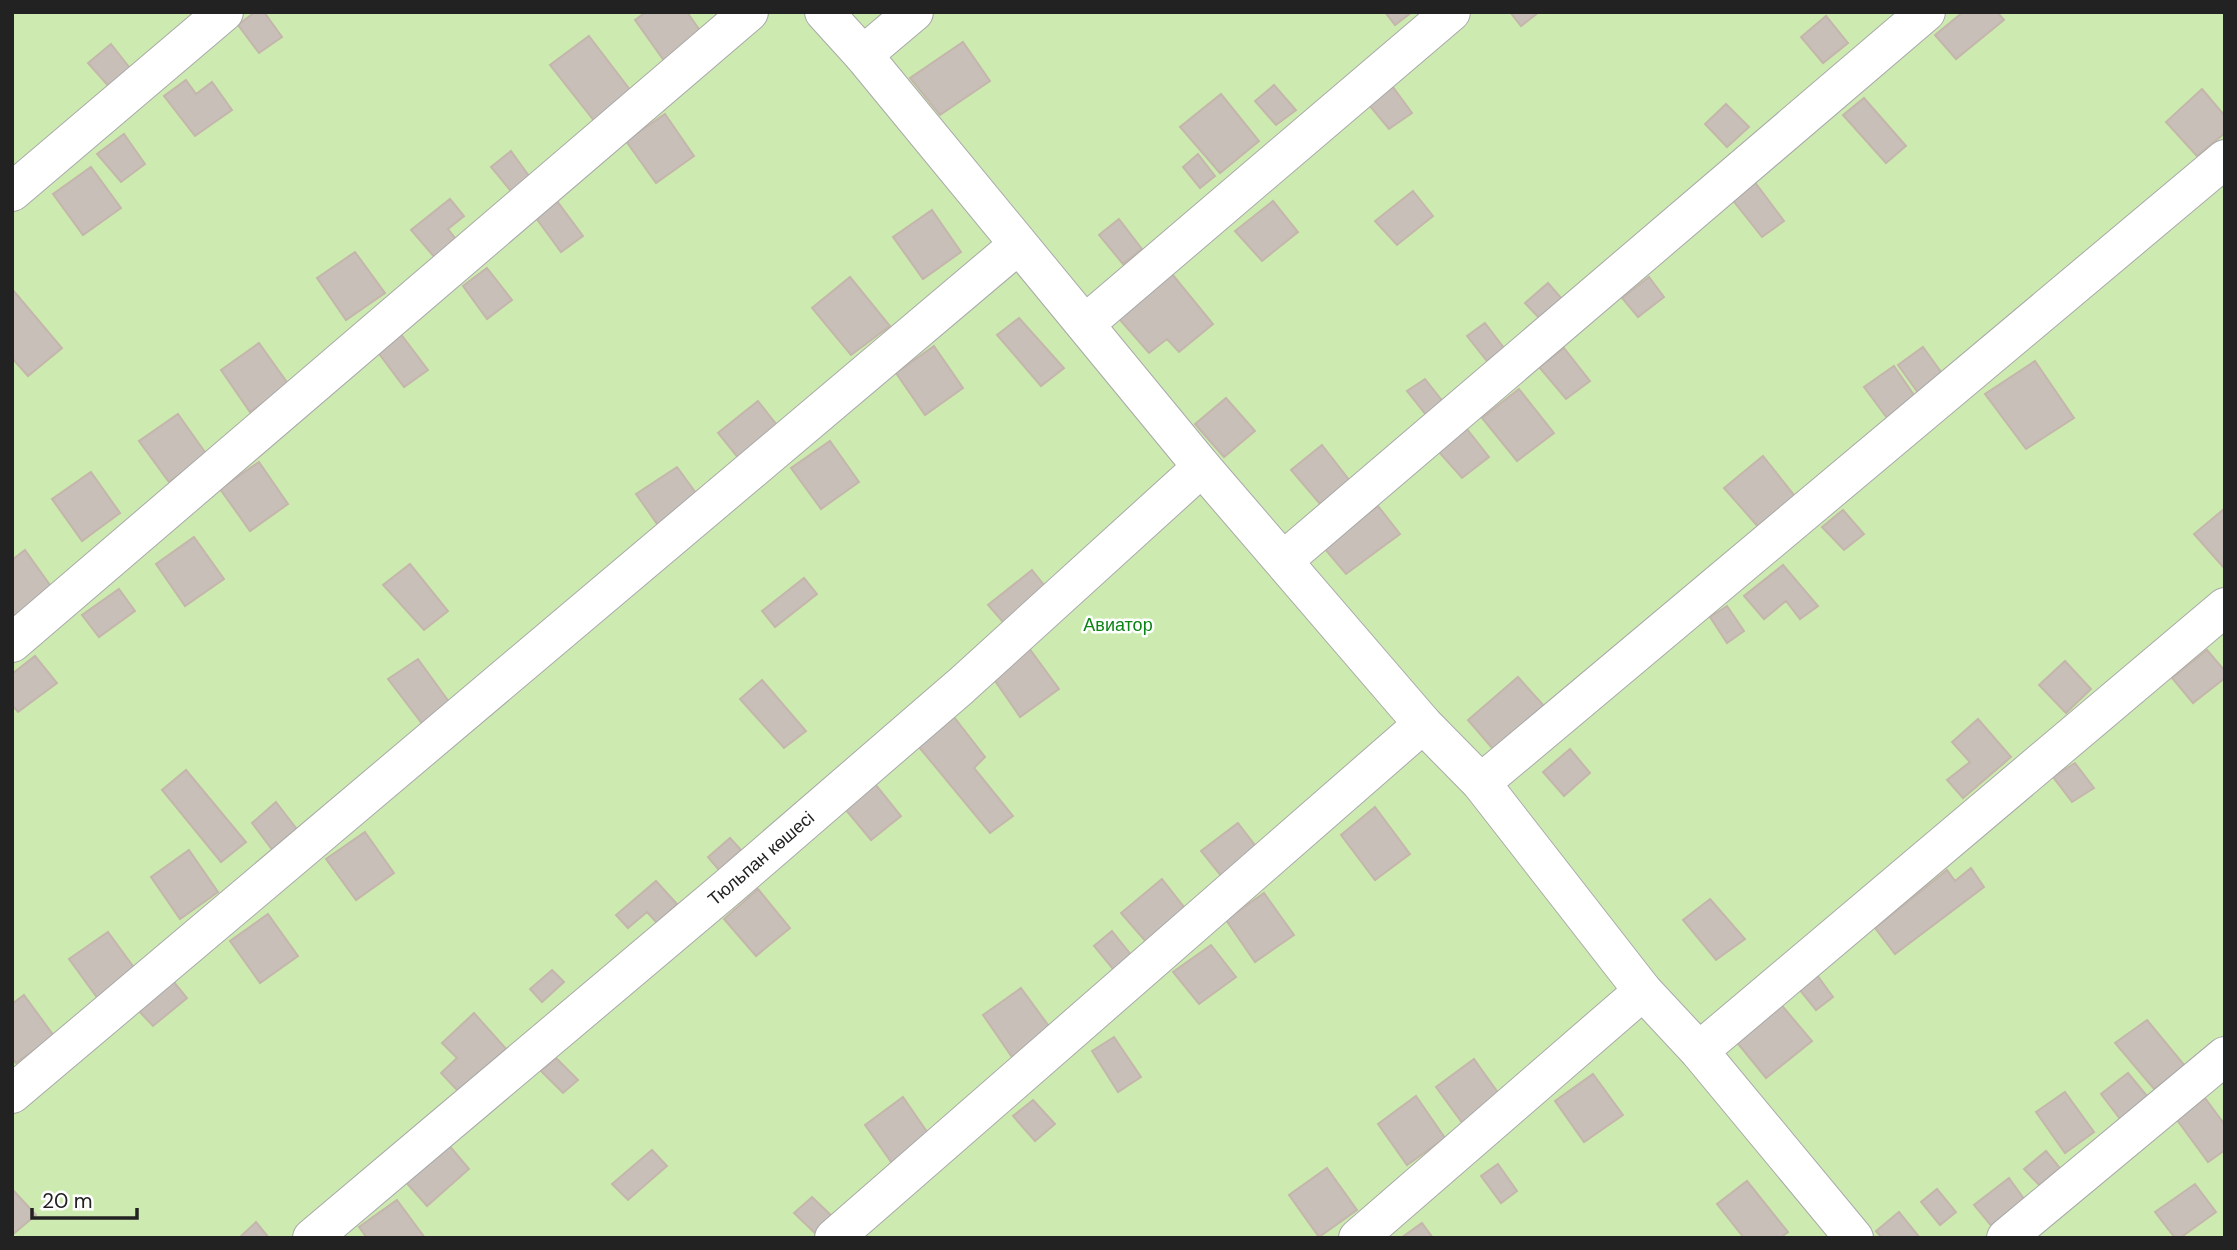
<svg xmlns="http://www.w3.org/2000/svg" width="2237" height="1250" viewBox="0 0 2237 1250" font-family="'DM Sans',sans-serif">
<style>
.grass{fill:#cdebb0}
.building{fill:#c7bfb8;stroke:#c4b6ab;stroke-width:2}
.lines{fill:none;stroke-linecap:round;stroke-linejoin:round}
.minor-casing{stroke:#a9a9a9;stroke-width:40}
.minor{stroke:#fff;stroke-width:38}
.labels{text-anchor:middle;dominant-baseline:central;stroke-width:5;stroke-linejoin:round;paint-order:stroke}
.park-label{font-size:18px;fill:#0c8416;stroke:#fff}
.street-label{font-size:18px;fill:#222;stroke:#fff}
</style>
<rect width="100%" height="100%" fill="#f2efe9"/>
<path class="grass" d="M 12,12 L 2225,12 L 2225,1238 L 12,1238 Z"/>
<path class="building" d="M 255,12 L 264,12 L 282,37 L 259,53 L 238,25 Z
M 646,12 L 687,12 L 703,35 L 665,62 L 635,20 Z
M 1385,12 L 1412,12 L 1395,25 Z
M 1510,12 L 1539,12 L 1521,26 Z
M 1963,12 L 1997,12 L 2004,20 L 1956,59 L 1935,35 Z
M 1826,16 L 1848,43 L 1823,63 L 1801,37 Z
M 589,36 L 634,95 L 595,122 L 550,65 Z
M 963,42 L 990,81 L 940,115 L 910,78 Z
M 111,44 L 133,72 L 111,89 L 88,63 Z
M 186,80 L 196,94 L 212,82 L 232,110 L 195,136 L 164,96 Z
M 1274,85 L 1296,110 L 1276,125 L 1255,101 Z
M 1393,87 L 1412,113 L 1389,129 L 1369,105 Z
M 2202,89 L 2225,116 L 2225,133 L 2197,156 L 2166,122 Z
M 1221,94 L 1259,141 L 1220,173 L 1180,127 Z
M 1864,98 L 1906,146 L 1886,163 L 1843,115 Z
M 1726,104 L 1749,127 L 1727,147 L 1705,124 Z
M 665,114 L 694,156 L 656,183 L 626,141 Z
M 124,134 L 145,164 L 121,182 L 97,154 Z
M 511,151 L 534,183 L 515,196 L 491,167 Z
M 1198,154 L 1215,176 L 1200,188 L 1183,167 Z
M 91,167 L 121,208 L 83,235 L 53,194 Z
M 1754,181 L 1784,221 L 1762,237 L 1731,198 Z
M 1413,191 L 1433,216 L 1397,245 L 1375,221 Z
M 450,199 L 464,216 L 448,229 L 459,243 L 436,259 L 411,230 Z
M 557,201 L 583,236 L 561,252 L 536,218 Z
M 1273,201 L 1298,232 L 1262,261 L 1235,231 Z
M 932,210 L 961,252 L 923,279 L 893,237 Z
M 1119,219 L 1142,249 L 1123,264 L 1099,235 Z
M 355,252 L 385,293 L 346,320 L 317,278 Z
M 487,268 L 512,300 L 487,319 L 463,286 Z
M 1168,269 L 1213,324 L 1179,352 L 1167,339 L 1149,353 L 1113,312 Z
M 850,277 L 890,326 L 851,355 L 812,308 Z
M 1649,277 L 1664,297 L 1638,317 L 1622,298 Z
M 1548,283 L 1562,299 L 1539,318 L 1525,303 Z
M 12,289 L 62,348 L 28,376 L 12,358 Z
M 1019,318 L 1064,368 L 1041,386 L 997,335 Z
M 1485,323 L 1504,348 L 1487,361 L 1467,336 Z
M 400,333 L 428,370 L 404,387 L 377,351 Z
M 259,343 L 289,385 L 250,412 L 221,370 Z
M 934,346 L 963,388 L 925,415 L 896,373 Z
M 1923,347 L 1944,376 L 1919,394 L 1898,365 Z
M 1564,348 L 1590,381 L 1566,399 L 1539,367 Z
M 2035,361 L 2074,418 L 2026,449 L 1985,394 Z
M 1894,366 L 1916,398 L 1887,418 L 1864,387 Z
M 1425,379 L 1444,403 L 1427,416 L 1407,391 Z
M 1519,389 L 1554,433 L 1517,461 L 1482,418 Z
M 1226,398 L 1255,431 L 1224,457 L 1195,424 Z
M 758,401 L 780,429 L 740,460 L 718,433 Z
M 178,414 L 207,455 L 169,482 L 139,441 Z
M 1467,429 L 1489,457 L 1462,478 L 1438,451 Z
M 830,441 L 859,482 L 821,509 L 791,468 Z
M 1322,445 L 1350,481 L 1320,504 L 1291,470 Z
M 1763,456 L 1798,500 L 1761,530 L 1724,488 Z
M 259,462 L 288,504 L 250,531 L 220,489 Z
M 677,467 L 701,500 L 660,528 L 636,494 Z
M 91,472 L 120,513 L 82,541 L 52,499 Z
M 1378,506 L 1400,534 L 1346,574 L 1324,548 Z
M 2224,509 L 2225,510 L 2225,569 L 2194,534 Z
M 1843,510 L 1864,534 L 1844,550 L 1822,527 Z
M 194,537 L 224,579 L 185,606 L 156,564 Z
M 25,550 L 55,592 L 17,619 L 12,613 L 12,560 Z
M 410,564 L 448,611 L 424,630 L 383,585 Z
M 1783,565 L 1818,606 L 1800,619 L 1786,601 L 1764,619 L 1744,596 Z
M 1032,570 L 1052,595 L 1009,629 L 988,605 Z
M 804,578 L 817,594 L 775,627 L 762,611 Z
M 119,589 L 135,611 L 99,637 L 82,615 Z
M 1727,606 L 1744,631 L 1727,643 L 1710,617 Z
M 1029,648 L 1059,689 L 1020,717 L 991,675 Z
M 2207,650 L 2225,671 L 2225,678 L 2193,703 L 2172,678 Z
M 35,656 L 57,683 L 18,712 L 12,705 L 12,674 Z
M 418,659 L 452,706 L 424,726 L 388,679 Z
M 2065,661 L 2091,689 L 2066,713 L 2039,685 Z
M 1518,677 L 1544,706 L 1493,749 L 1468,720 Z
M 762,680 L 806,731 L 784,748 L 740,699 Z
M 954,717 L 985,757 L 974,768 L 1013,816 L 990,833 L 919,747 Z
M 1978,719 L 2011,757 L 1963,798 L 1947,780 L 1970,762 L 1952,742 Z
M 1570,749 L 1590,773 L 1564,796 L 1543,772 Z
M 2075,763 L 2094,788 L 2072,802 L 2053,777 Z
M 186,770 L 246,842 L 221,862 L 162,790 Z
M 875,784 L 901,816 L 871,840 L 845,809 Z
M 276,802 L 299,832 L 274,852 L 252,823 Z
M 1375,807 L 1410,854 L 1375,880 L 1341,835 Z
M 1238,823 L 1261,853 L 1226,882 L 1201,851 Z
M 365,832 L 394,873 L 356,900 L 326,859 Z
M 730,838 L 741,850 L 719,870 L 708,857 Z
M 189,850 L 218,892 L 180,919 L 151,877 Z
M 1971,868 L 1984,887 L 1895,954 L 1875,928 L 1947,870 L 1955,881 Z
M 1162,879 L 1188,912 L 1148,944 L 1121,913 Z
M 656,881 L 677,904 L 657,923 L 647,912 L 628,928 L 616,915 Z
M 758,889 L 790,928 L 756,956 L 724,919 Z
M 1264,893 L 1294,935 L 1255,962 L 1226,920 Z
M 1710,899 L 1745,939 L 1716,960 L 1683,920 Z
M 268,914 L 298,956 L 260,983 L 230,941 Z
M 1112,931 L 1136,961 L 1118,975 L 1094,946 Z
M 108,932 L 138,973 L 99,1000 L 69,959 Z
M 1211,945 L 1236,977 L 1199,1004 L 1173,972 Z
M 552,970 L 564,982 L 542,1002 L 530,989 Z
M 1817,975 L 1833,997 L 1816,1010 L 1799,989 Z
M 173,981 L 187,998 L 153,1026 L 138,1010 Z
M 1021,988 L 1051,1029 L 1012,1057 L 983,1015 Z
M 24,995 L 54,1036 L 16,1063 L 12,1059 L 12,1004 Z
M 1778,1001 L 1812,1041 L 1766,1078 L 1735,1040 Z
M 474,1013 L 507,1050 L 459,1092 L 441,1073 L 457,1058 L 442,1043 Z
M 2147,1020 L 2185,1066 L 2154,1089 L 2115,1043 Z
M 1114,1037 L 1141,1077 L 1118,1092 L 1092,1051 Z
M 556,1058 L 578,1080 L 563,1093 L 541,1071 Z
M 1474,1059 L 1504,1101 L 1466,1128 L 1436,1087 Z
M 2128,1073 L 2152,1102 L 2124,1124 L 2101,1094 Z
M 1593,1074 L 1623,1115 L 1584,1142 L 1555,1101 Z
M 2065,1092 L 2094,1132 L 2065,1153 L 2036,1112 Z
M 1416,1096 L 1445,1138 L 1407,1165 L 1378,1124 Z
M 903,1097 L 932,1139 L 894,1166 L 865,1125 Z
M 2205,1098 L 2225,1125 L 2225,1150 L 2208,1162 L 2177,1120 Z
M 1033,1100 L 1055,1124 L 1035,1141 L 1013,1116 Z
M 447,1143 L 469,1169 L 427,1206 L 404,1180 Z
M 652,1150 L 667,1166 L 628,1200 L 612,1184 Z
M 2046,1151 L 2060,1168 L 2039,1185 L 2024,1169 Z
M 1498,1164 L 1517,1191 L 1501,1203 L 1481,1176 Z
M 1327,1168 L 1357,1210 L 1319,1237 L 1289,1195 Z
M 2009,1178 L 2027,1203 L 1993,1228 L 1974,1205 Z
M 1747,1181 L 1788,1232 L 1780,1238 L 1744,1238 L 1717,1204 Z
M 2195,1184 L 2216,1212 L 2180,1238 L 2175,1238 L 2155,1212 Z
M 12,1189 L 36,1215 L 12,1235 Z
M 1937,1189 L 1956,1212 L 1940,1225 L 1921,1202 Z
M 812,1197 L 838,1222 L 820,1238 L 794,1213 Z
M 397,1200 L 425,1238 L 367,1238 L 359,1227 Z
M 1899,1212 L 1920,1238 L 1882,1238 L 1876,1231 Z
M 256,1222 L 269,1238 L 239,1238 Z
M 1422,1223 L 1433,1238 L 1401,1238 Z"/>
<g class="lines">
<g class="minor-casing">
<g id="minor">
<path d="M 824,12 L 863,55 L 1202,467 L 1423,724 L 1481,783 L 1643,991 L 1699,1051 L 1854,1238"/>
<path d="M 863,55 L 914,12"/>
<path d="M 12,192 L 224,12"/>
<path d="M 1085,324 L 1451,12"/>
<path d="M 1284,560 L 1926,12"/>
<path d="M 12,643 L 749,12"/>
<path d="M 1481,783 L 2225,159"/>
<path d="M 1699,1051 L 2225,607"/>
<path d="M 12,1094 L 1018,245"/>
<path id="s1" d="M 312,1238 L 727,888 L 961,686 L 1202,467"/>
<path d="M 834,1238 L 1423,724"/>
<path d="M 1358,1238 L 1643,991"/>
<path d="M 2006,1238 L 2225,1056"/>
</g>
</g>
<use href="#minor" class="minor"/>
</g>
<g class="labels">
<g class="park-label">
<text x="1118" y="625">Авиатор</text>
</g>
<g class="street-label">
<text stroke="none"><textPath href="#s1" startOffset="588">Тюльпан көшесі</textPath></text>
</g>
</g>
<rect width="2237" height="1250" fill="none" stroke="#222222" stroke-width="28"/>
<path d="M32 1208v10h105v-10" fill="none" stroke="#222222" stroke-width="3.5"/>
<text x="42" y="1208" font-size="21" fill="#222222" stroke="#ffffff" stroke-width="5" paint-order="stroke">20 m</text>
</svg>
